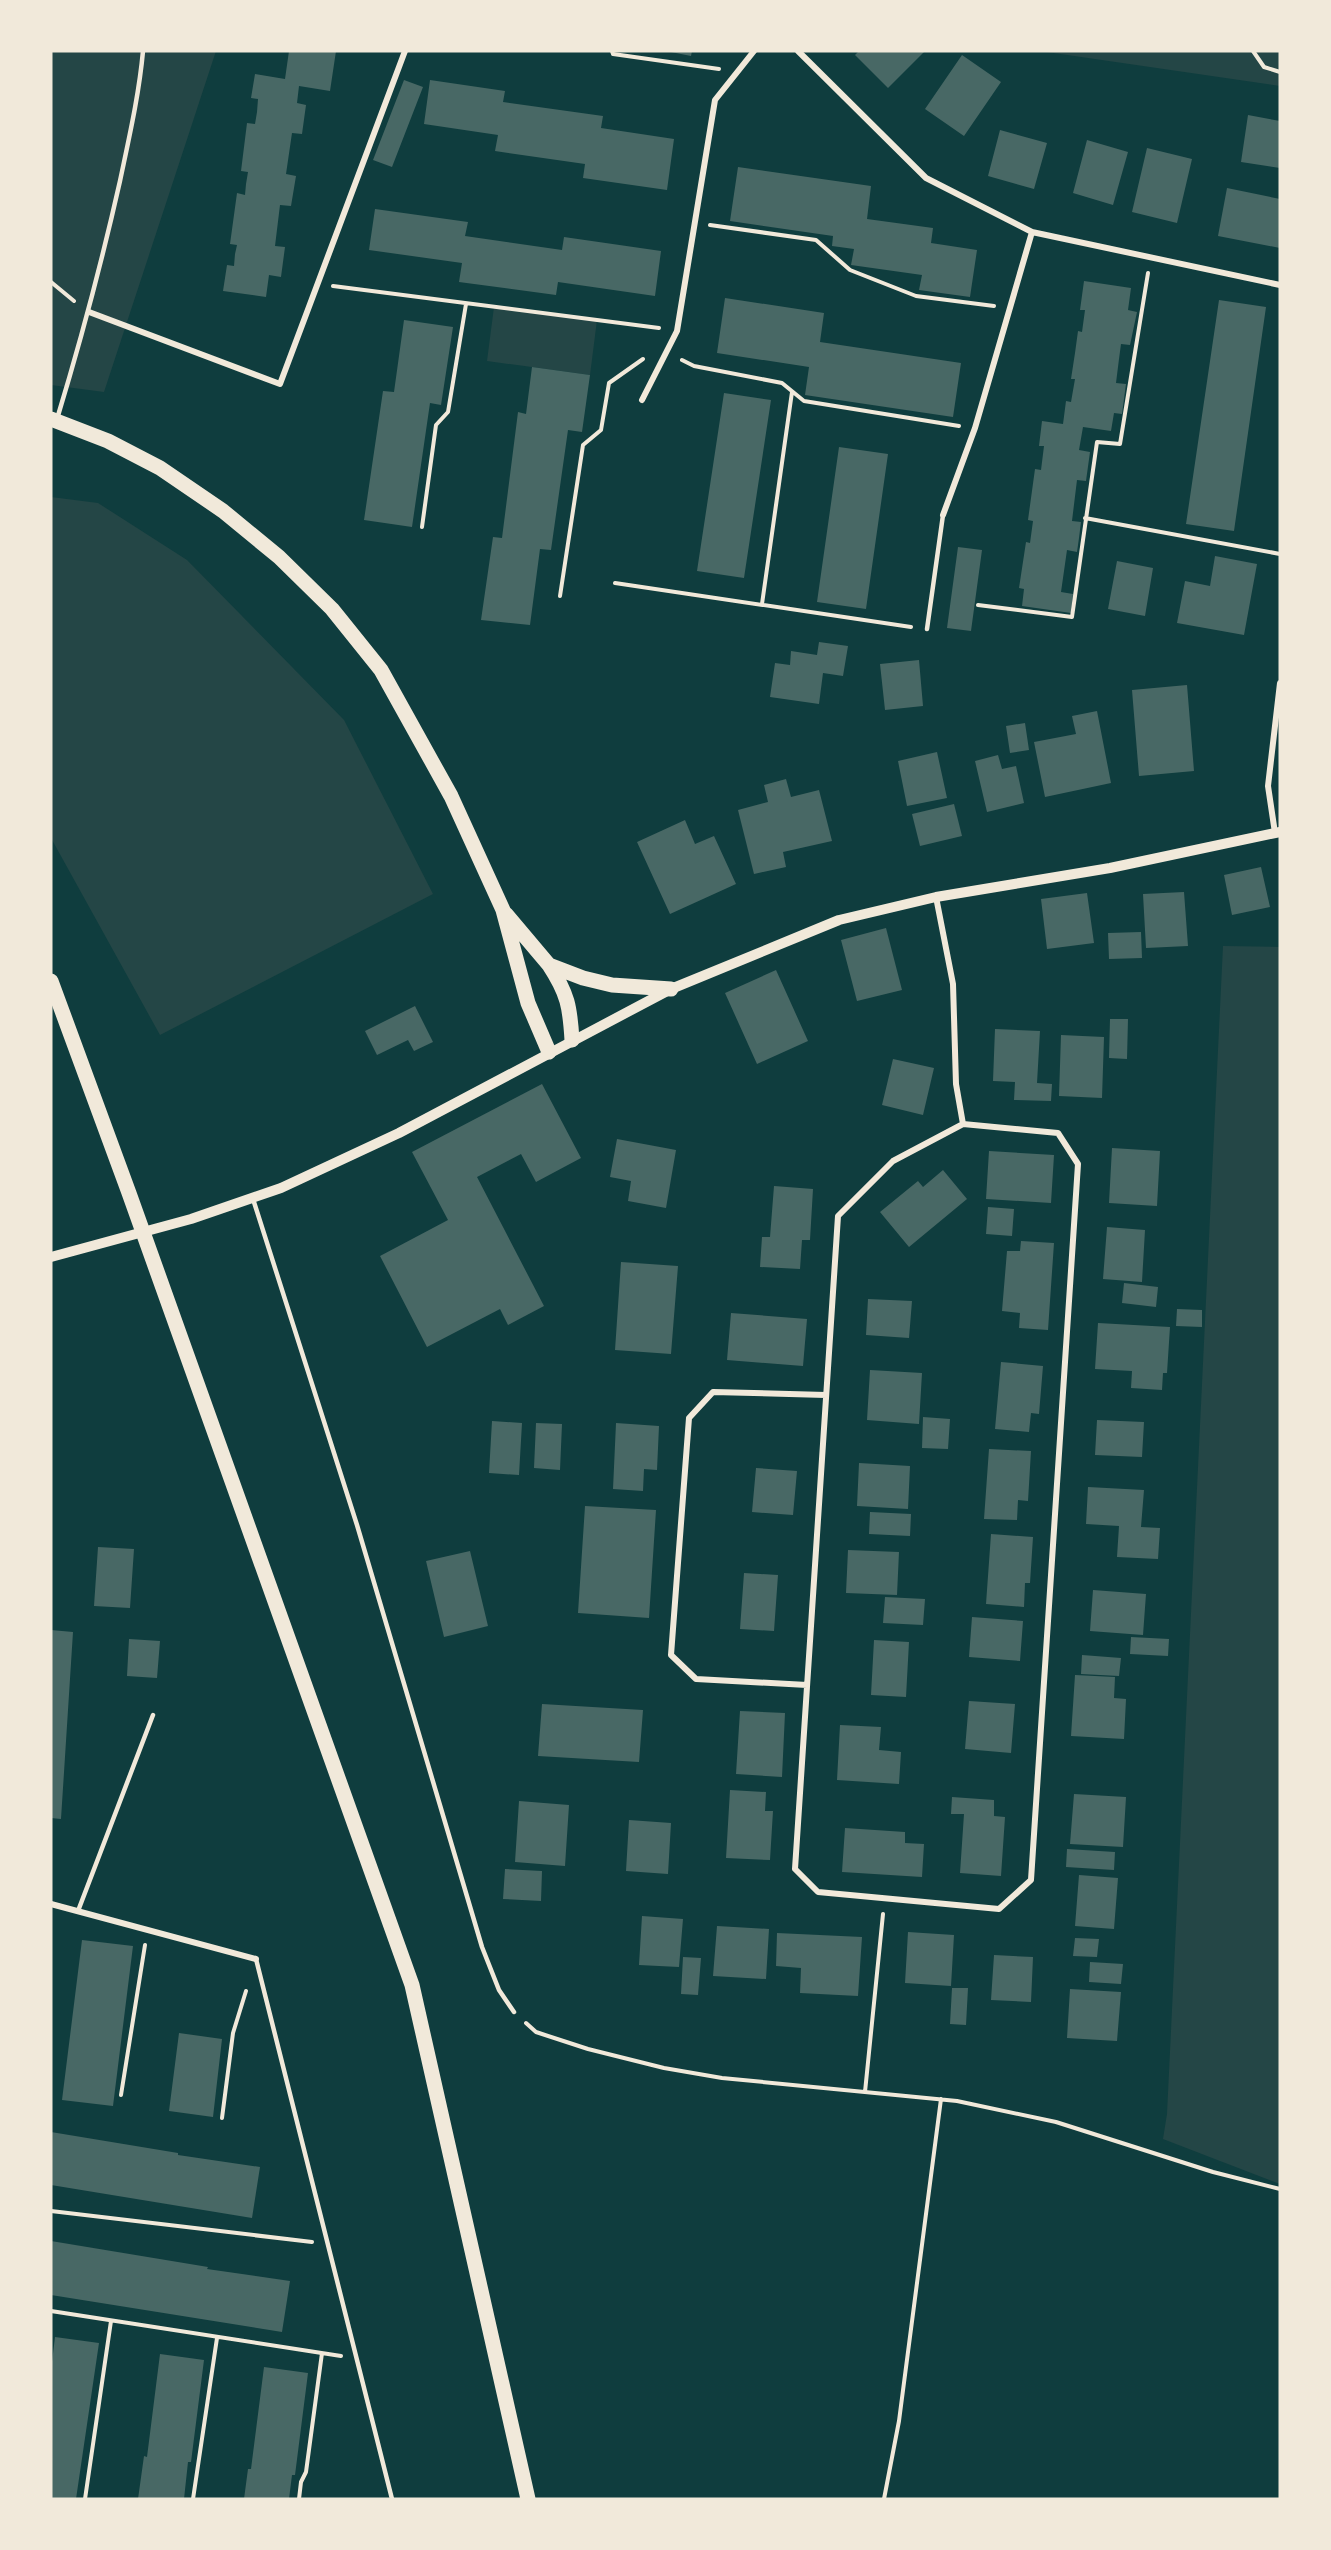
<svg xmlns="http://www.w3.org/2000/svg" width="1331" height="2550" viewBox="0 0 1331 2550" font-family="'Exo 2',sans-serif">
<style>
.green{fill:#244646}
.building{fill:#486865}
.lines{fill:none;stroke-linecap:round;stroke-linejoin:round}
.path{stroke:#f1e9da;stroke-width:4}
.service{stroke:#f1e9da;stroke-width:4.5}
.minor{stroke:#f1e9da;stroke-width:6}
.tertiary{stroke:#f1e9da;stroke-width:10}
.primary{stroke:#f1e9da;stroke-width:15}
</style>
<rect width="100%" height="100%" fill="#0f3d3e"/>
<path class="green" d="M 51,51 L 216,51 L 104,392 L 51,385 Z
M 1040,51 L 1280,51 L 1280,86 Z
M 494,307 L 597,320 L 590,375 L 487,361 Z
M 51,497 L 98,503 L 187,560 L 344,720 L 433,894 L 160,1035 L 51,838 Z
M 1223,946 L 1280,947 L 1280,2184 L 1163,2139 L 1167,2114 Z"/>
<path class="building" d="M 289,51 L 336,51 L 330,91 L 299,86 L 297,103 L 306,105 L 302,134 L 292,133 L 286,174 L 296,176 L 291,206 L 280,205 L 275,246 L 285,247 L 281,277 L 269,275 L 266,297 L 223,291 L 227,265 L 234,266 L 235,254 L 237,245 L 230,244 L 237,193 L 245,195 L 246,184 L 248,172 L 241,171 L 247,123 L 255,124 L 257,112 L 258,99 L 251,98 L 255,74 L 285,79 Z
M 666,51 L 692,51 L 691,56 Z
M 859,51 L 925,51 L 888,88 L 855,55 Z
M 962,55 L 1001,82 L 964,136 L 925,109 Z
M 404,80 L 423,87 L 392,167 L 373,160 Z
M 430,80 L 505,91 L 503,102 L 603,116 L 601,128 L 674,139 L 667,190 L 583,178 L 585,164 L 495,151 L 498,135 L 424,124 Z
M 1248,115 L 1280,121 L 1280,168 L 1241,162 Z
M 1000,130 L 1047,143 L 1034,189 L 988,176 Z
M 1087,140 L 1128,152 L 1113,205 L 1073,193 Z
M 1147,148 L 1192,159 L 1177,223 L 1132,212 Z
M 738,167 L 871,186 L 867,219 L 933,228 L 931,243 L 977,250 L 970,297 L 919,290 L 922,275 L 851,265 L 854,249 L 832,246 L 833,236 L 730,221 Z
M 1227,188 L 1280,199 L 1280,248 L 1218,236 Z
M 375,209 L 468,222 L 465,236 L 562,250 L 564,237 L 661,251 L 655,296 L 558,282 L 556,295 L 459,282 L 462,263 L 369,250 Z
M 1084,281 L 1131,288 L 1128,310 L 1137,312 L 1130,345 L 1121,344 L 1119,359 L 1116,383 L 1126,384 L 1122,414 L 1114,413 L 1111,431 L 1083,427 L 1079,450 L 1090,452 L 1086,481 L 1077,480 L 1072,521 L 1081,522 L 1079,538 L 1077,552 L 1067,550 L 1061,592 L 1073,594 L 1071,613 L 1022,606 L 1024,589 L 1019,588 L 1026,542 L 1030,543 L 1033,521 L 1028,520 L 1035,469 L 1041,470 L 1044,446 L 1039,446 L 1042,421 L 1063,424 L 1066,401 L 1071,402 L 1075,379 L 1071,379 L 1075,353 L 1078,331 L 1082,332 L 1085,310 L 1080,310 Z
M 725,298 L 824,313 L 820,342 L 961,363 L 953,417 L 805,395 L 809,367 L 717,353 Z
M 1219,300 L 1266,307 L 1234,531 L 1186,524 Z
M 404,320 L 453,327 L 441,405 L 430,403 L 412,527 L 364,520 L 383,391 L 394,392 Z
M 532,367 L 590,375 L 582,432 L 568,430 L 551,550 L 540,549 L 530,625 L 481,620 L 493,537 L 502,538 L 518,412 L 526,414 Z
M 724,393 L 771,400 L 744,578 L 697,571 Z
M 839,447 L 888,454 L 866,609 L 817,602 Z
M 958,547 L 982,550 L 971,631 L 947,628 Z
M 1215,556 L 1257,564 L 1244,635 L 1177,623 L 1185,581 L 1210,586 Z
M 1117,561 L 1153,568 L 1145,616 L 1108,609 Z
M 819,642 L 848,646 L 843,676 L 823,673 L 819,704 L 770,697 L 775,663 L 790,665 L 791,651 L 817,655 Z
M 919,660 L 923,706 L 885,710 L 880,664 Z
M 1187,685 L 1194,771 L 1139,776 L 1132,690 Z
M 1097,711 L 1111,783 L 1045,797 L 1034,742 L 1076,734 L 1072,716 Z
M 1025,723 L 1029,750 L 1010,753 L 1006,726 Z
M 937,752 L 947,798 L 907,806 L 898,761 Z
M 998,755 L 1002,769 L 1016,766 L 1024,803 L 987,812 L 975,761 Z
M 786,779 L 791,797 L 819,790 L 832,841 L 783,852 L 786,867 L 754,874 L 738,810 L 768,802 L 764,785 Z
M 954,804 L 962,836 L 920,846 L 912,814 Z
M 685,820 L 695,844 L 714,836 L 736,884 L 670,914 L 637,842 Z
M 1261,867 L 1270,907 L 1232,915 L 1224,875 Z
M 1184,892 L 1188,946 L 1146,948 L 1143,894 Z
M 1087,893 L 1094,943 L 1047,949 L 1041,899 Z
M 886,928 L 902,990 L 857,1001 L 841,940 Z
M 1141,932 L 1142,958 L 1109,959 L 1108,933 Z
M 776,970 L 808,1041 L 757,1064 L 725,993 Z
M 415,1006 L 433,1042 L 414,1051 L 408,1040 L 377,1055 L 365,1031 Z
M 1110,1019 L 1128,1019 L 1127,1059 L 1109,1058 Z
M 995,1029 L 1040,1031 L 1037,1083 L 1052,1084 L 1051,1101 L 1014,1100 L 1015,1082 L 993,1081 Z
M 1061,1035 L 1104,1037 L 1102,1098 L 1059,1096 Z
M 893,1059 L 934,1068 L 923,1115 L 882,1105 Z
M 542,1084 L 581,1158 L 536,1182 L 521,1154 L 477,1177 L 544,1306 L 508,1325 L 500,1309 L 427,1347 L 380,1256 L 448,1220 L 412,1152 Z
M 617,1139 L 676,1150 L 666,1208 L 628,1201 L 631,1181 L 610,1177 Z
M 1112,1148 L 1160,1151 L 1157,1206 L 1109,1203 Z
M 989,1151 L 1054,1155 L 1051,1203 L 986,1199 Z
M 943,1170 L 967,1199 L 909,1247 L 880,1212 L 918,1181 L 923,1187 Z
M 774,1186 L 813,1189 L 810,1240 L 802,1240 L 800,1269 L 760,1267 L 762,1237 L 770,1237 Z
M 988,1207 L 1014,1209 L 1012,1236 L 986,1234 Z
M 1107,1227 L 1145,1230 L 1142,1282 L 1103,1279 Z
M 1021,1241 L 1054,1243 L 1048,1330 L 1019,1328 L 1020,1313 L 1002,1311 L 1007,1251 L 1020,1251 Z
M 621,1262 L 678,1266 L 671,1354 L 615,1350 Z
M 1124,1283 L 1158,1287 L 1156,1307 L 1122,1303 Z
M 868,1299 L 912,1301 L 909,1338 L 866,1335 Z
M 1177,1309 L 1202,1310 L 1202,1327 L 1176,1326 Z
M 731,1313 L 807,1319 L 803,1366 L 727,1360 Z
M 1098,1323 L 1170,1327 L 1167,1373 L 1163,1373 L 1162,1390 L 1131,1388 L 1132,1371 L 1095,1369 Z
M 1001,1362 L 1043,1366 L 1039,1414 L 1031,1413 L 1029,1432 L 995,1429 Z
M 870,1370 L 922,1373 L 919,1424 L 867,1420 Z
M 923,1417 L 950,1419 L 948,1449 L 922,1448 Z
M 1097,1420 L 1144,1422 L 1142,1457 L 1095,1455 Z
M 492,1421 L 522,1423 L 519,1475 L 489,1473 Z
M 536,1423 L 562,1424 L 560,1470 L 534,1468 Z
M 616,1423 L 659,1426 L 657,1470 L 644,1469 L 643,1491 L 613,1489 Z
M 989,1449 L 1031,1451 L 1028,1501 L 1018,1500 L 1017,1520 L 984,1519 Z
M 859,1463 L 910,1466 L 908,1509 L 857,1506 Z
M 756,1468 L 797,1471 L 793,1515 L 752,1512 Z
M 1088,1487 L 1144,1490 L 1141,1527 L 1160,1528 L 1158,1559 L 1117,1557 L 1119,1526 L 1086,1524 Z
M 585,1506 L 656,1510 L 649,1618 L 578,1613 Z
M 870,1512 L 911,1514 L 910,1536 L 869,1534 Z
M 991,1534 L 1033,1537 L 1030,1583 L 1025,1583 L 1024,1607 L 986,1604 Z
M 98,1547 L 134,1549 L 130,1608 L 94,1606 Z
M 848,1550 L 899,1552 L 897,1595 L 846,1593 Z
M 470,1551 L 488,1626 L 444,1637 L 426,1561 Z
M 744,1573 L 778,1575 L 774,1631 L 740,1629 Z
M 1093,1590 L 1146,1594 L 1143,1635 L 1090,1631 Z
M 885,1597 L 925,1599 L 923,1625 L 883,1623 Z
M 972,1617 L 1023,1621 L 1020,1661 L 969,1657 Z
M 51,1630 L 73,1632 L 61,1819 L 51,1818 Z
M 1131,1637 L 1169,1639 L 1168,1656 L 1130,1654 Z
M 129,1639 L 160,1641 L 157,1678 L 127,1676 Z
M 874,1640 L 909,1642 L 906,1697 L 871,1695 Z
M 1082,1655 L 1121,1658 L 1119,1676 L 1081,1674 Z
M 1075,1675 L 1115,1677 L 1114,1698 L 1126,1699 L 1124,1739 L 1071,1736 Z
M 969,1701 L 1015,1704 L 1011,1753 L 965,1749 Z
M 542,1704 L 643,1710 L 639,1762 L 538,1756 Z
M 740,1711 L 785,1713 L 782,1777 L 736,1774 Z
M 840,1725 L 881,1727 L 879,1750 L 901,1752 L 899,1784 L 837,1780 Z
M 730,1790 L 766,1792 L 765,1811 L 773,1811 L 770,1860 L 726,1858 Z
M 1074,1794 L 1126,1797 L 1123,1847 L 1070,1844 Z
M 952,1797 L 994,1800 L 994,1816 L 1005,1817 L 1001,1876 L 960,1873 L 964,1814 L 951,1814 Z
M 519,1801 L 569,1805 L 565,1866 L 515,1862 Z
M 629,1820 L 671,1823 L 668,1874 L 626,1871 Z
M 845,1828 L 905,1832 L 905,1843 L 924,1844 L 922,1877 L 842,1872 Z
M 1067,1849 L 1115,1852 L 1114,1870 L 1066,1867 Z
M 505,1869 L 542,1871 L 541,1901 L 503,1899 Z
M 1079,1875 L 1118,1878 L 1114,1929 L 1075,1926 Z
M 642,1916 L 683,1919 L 679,1967 L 639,1965 Z
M 717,1926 L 769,1929 L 766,1979 L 713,1976 Z
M 908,1932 L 954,1935 L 951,1986 L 905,1983 Z
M 777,1933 L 862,1937 L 858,1996 L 800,1993 L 801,1968 L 776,1966 Z
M 1075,1938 L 1099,1939 L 1097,1957 L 1073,1956 Z
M 82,1940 L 133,1946 L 113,2106 L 62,2100 Z
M 994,1955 L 1033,1957 L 1031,2002 L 991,2000 Z
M 683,1957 L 701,1958 L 698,1995 L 681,1994 Z
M 1090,1962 L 1123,1964 L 1121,1984 L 1089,1982 Z
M 952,1988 L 968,1988 L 966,2025 L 950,2024 Z
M 1070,1989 L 1121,1992 L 1117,2041 L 1067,2038 Z
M 179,2033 L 222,2039 L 213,2117 L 169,2111 Z
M 51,2132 L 178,2153 L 178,2155 L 260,2167 L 252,2218 L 51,2185 Z
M 51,2241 L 208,2267 L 207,2269 L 290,2281 L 282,2332 L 51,2295 Z
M 55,2337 L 99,2343 L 76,2499 L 51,2499 L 51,2370 Z
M 160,2354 L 204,2360 L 191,2462 L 188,2462 L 184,2499 L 138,2499 L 144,2456 L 147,2457 Z
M 264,2367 L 308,2373 L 295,2475 L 292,2475 L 289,2499 L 244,2499 L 248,2469 L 251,2469 Z"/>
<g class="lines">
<path class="path" d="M 612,51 L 613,54 L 719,69
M 1253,51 L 1264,67 L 1280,72
M 710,225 L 816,240 L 850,270 L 916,296 L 994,306
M 51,282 L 74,301
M 333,286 L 659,328
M 682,360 L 694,366 L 782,383 L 804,401 L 959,426
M 1085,518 L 1280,554
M 422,527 L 436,425 L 448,412 L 466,304
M 615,583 L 911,627
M 560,596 L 583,445 L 601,430 L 609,383 L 643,359
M 762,604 L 792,392
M 978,605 L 1072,617 L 1097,442 L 1120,444 L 1148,273
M 526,2023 L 536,2032 L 588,2049 L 664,2068 L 722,2078 L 957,2101 L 1056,2122 L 1213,2172 L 1280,2189
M 865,2092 L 883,1914
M 121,2095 L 145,1945
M 222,2118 L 233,2033 L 246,1991
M 51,2211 L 312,2242
M 51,2311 L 341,2356
M 85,2499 L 111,2321
M 193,2499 L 217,2338
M 299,2499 L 301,2482 L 306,2472 L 322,2353
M 884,2499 L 899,2421 L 941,2099"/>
<path class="service" d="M 57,419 C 81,340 102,261 120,181 C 129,138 139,95 143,51
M 927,629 L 943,515
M 253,1199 L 357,1525 L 482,1947 L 499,1990 L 514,2012
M 78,1911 L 153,1715
M 256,1959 L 392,2499"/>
<path class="minor" d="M 798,51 L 926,178 L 1032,232 L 1280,285
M 89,312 L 280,384 L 405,51
M 642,400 L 677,331 L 715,100 L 754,51
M 943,515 L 975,428 L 1032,232
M 1275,833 L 1268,786 L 1280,683
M 936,897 L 953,984 L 956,1084 L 963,1124 L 1058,1133 L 1078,1164 L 1031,1880 L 999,1909 L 818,1892 L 795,1869 L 838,1216 L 893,1161 L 963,1124
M 807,1685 L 696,1679 L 671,1655 L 689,1418 L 713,1392 L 826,1395
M 51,1904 L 256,1959"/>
<path class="tertiary" d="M 51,1257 L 191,1219 L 281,1188 L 399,1133 L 671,989 L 839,920 L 936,897 L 1110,868 L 1280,832"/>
<path class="primary" d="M 51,419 L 108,441 L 160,468 L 223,511 L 279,557 L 332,609 L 381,670 L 451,796 L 503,910 L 528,1003 L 549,1052
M 506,914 L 549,965 L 583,978 L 612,985 L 671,989
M 549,965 C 568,994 570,1007 572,1040
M 51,981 L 129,1193 L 412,1985 L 528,2499"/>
</g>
<rect width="1331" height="2550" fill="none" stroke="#f1e9da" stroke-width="105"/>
</svg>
